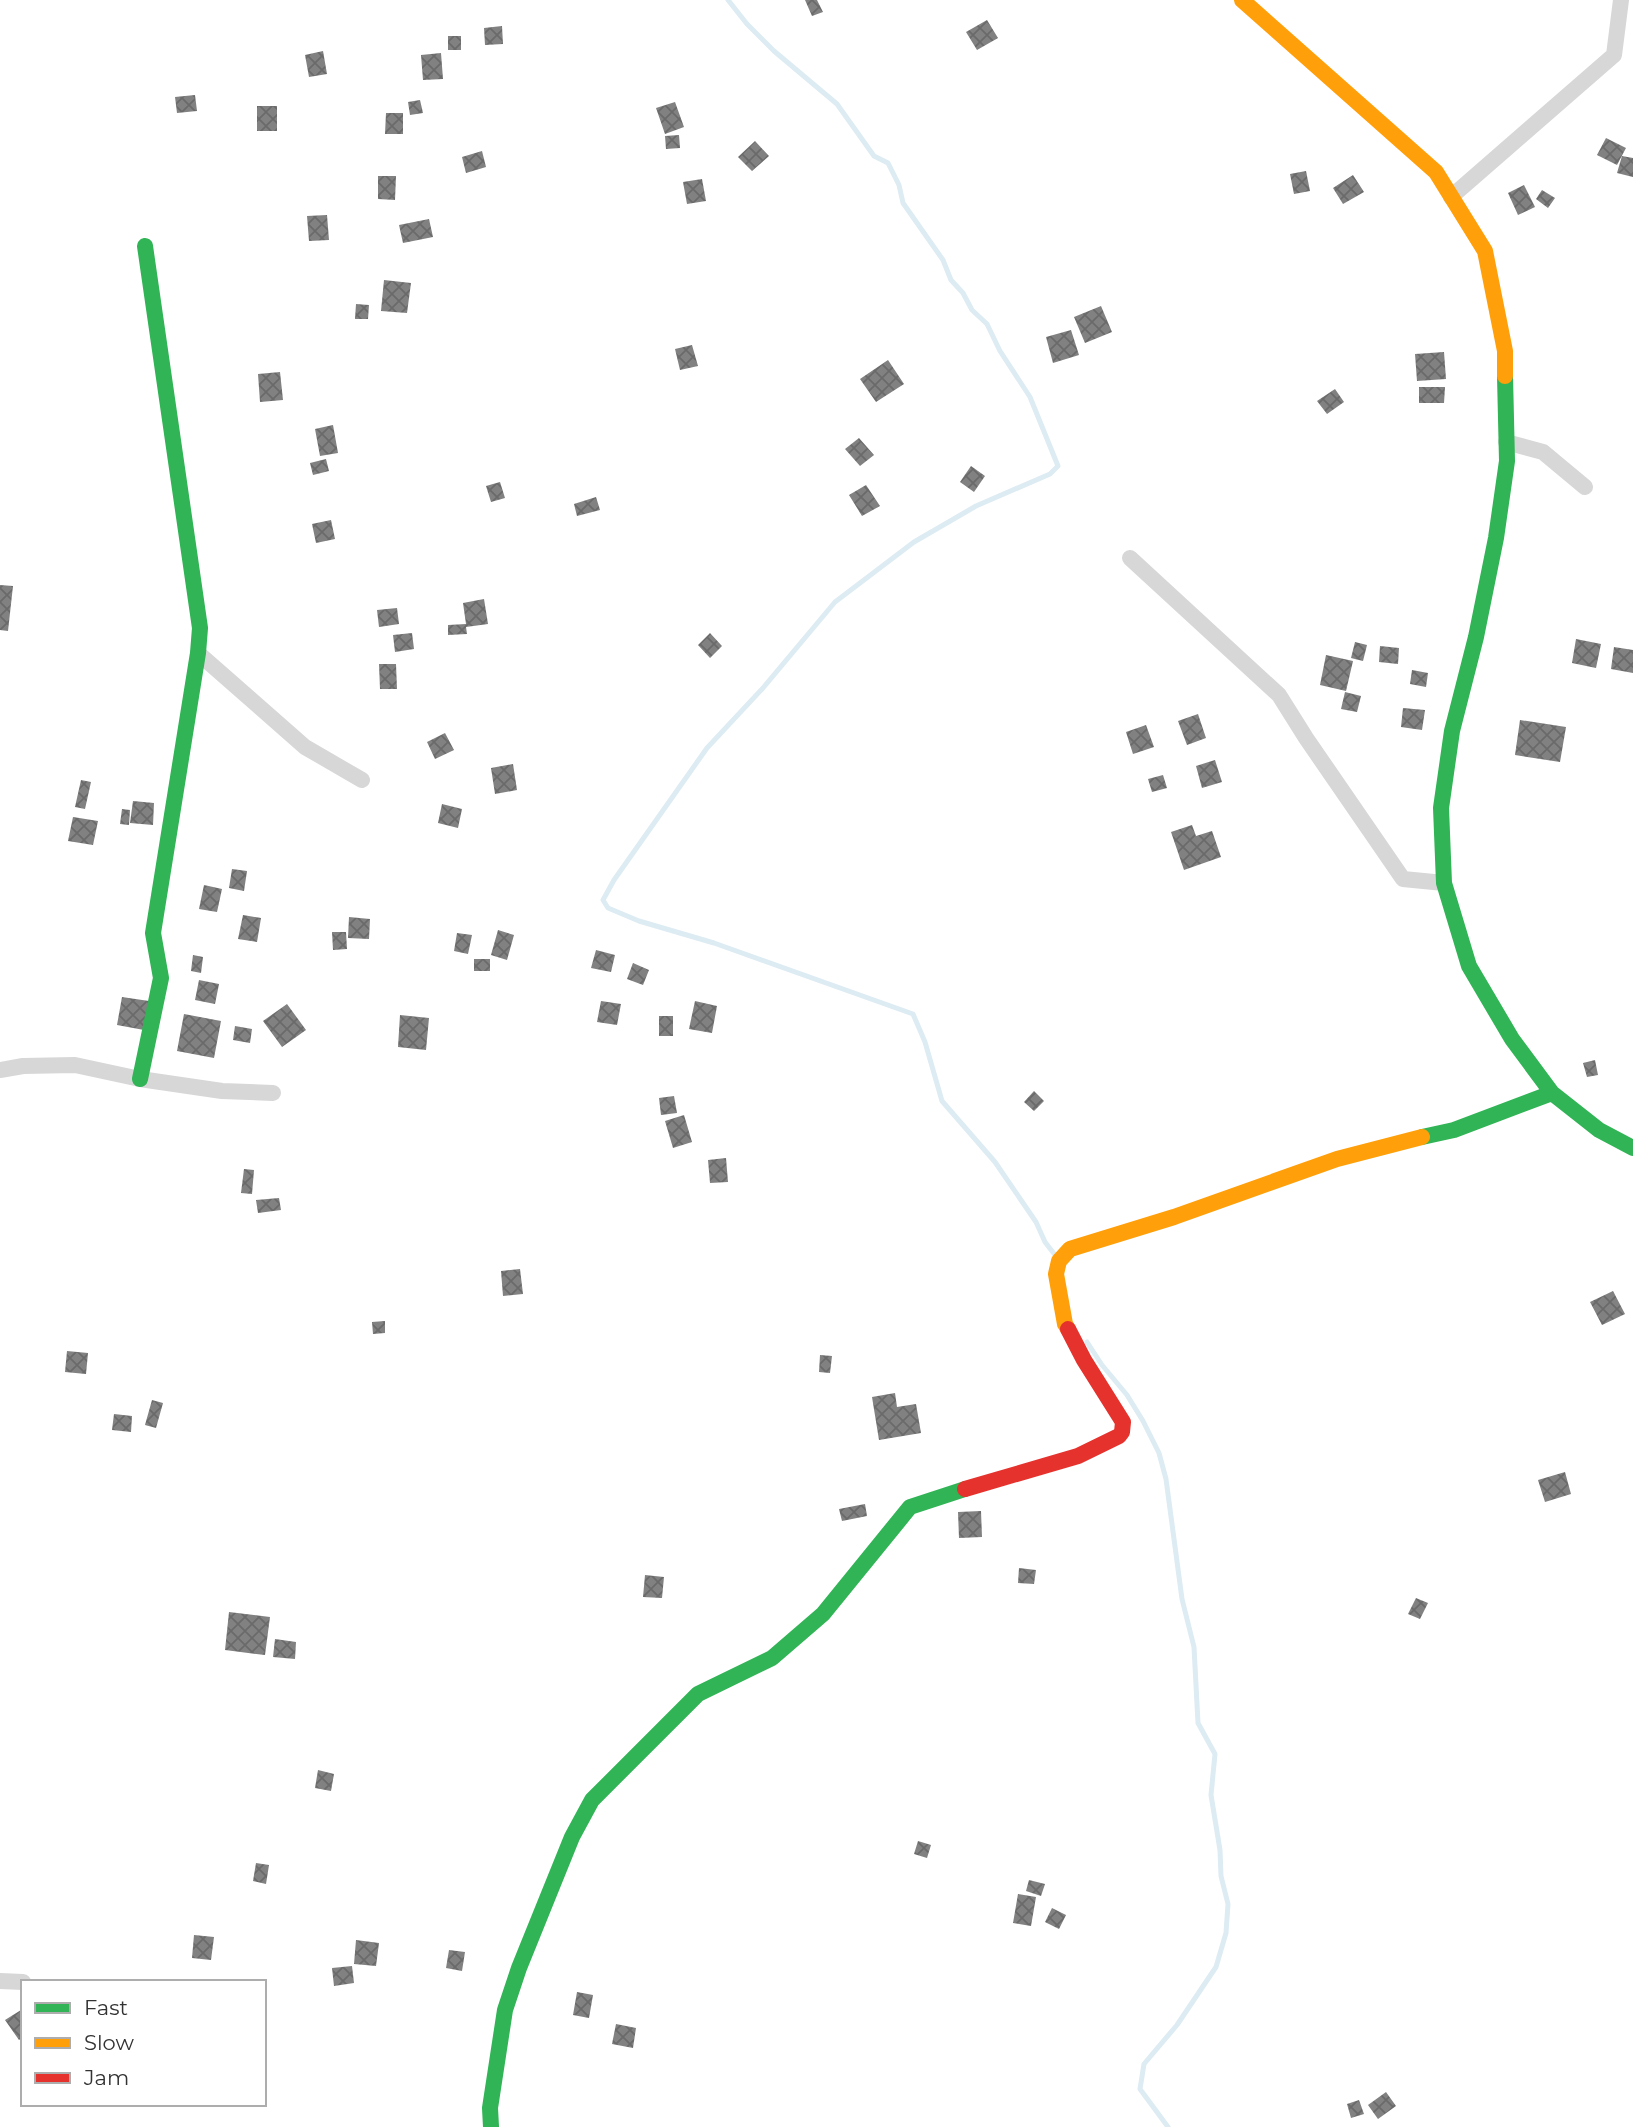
<svg xmlns="http://www.w3.org/2000/svg" width="1633" height="2127" viewBox="0 0 1633 2127" font-family="Montserrat,sans-serif">
<style>
.lines{fill:none;stroke-linecap:round;stroke-linejoin:round}
.stream{stroke:#ddebf3;stroke-width:5}
.building{fill:url(#building-cross-hatch)}
.street{stroke:#d7d7d7;stroke-width:16}
.fast{stroke:#30b455;stroke-width:16}
.slow{stroke:#ff9f0a;stroke-width:16}
.jam{stroke:#e5322d;stroke-width:16}
</style>
<defs>
<pattern id="building-cross-hatch" width="8" height="8" patternUnits="userSpaceOnUse" patternTransform="scale(1.75)"><rect width="8" height="8" fill="#818181"/><path d="M0 0l8 8M0 8l8-8" fill="none" stroke="#6a6a6a"/></pattern>
</defs>
<rect width="100%" height="100%" fill="#fff"/>
<g class="lines">
<path class="stream" d="M 728,0 L 747,24 L 774,51 L 837,104 L 874,156 L 888,163 L 899,185 L 903,203 L 943,260 L 951,280 L 963,293 L 972,310 L 987,324 L 1000,351 L 1030,397 L 1058,466 L 1050,474 L 976,506 L 914,542 L 835,602 L 763,688 L 707,748 L 614,880 L 603,900 L 608,908 L 639,921 L 714,943 L 913,1014 L 925,1042 L 942,1101 L 995,1162 L 1036,1222 L 1045,1242 L 1055,1255
M 1087,1342 L 1102,1365 L 1127,1395 L 1143,1421 L 1159,1453 L 1166,1479 L 1182,1599 L 1194,1647 L 1198,1723 L 1215,1754 L 1211,1795 L 1220,1850 L 1221,1876 L 1228,1904 L 1226,1933 L 1216,1967 L 1177,2025 L 1144,2064 L 1140,2089 L 1168,2127"/>
</g>
<path class="building" d="M 805,0 L 817,0 L 823,12 L 812,16 Z
M 987,20 L 998,38 L 977,50 L 966,32 Z
M 502,26 L 503,44 L 485,45 L 484,28 Z
M 448,36 L 461,36 L 461,50 L 448,50 Z
M 323,51 L 327,74 L 309,77 L 305,55 Z
M 441,53 L 443,79 L 423,80 L 421,55 Z
M 195,95 L 197,111 L 177,113 L 175,97 Z
M 420,100 L 423,113 L 410,115 L 408,102 Z
M 675,102 L 684,127 L 665,134 L 656,108 Z
M 257,106 L 277,106 L 277,131 L 257,131 Z
M 386,113 L 403,113 L 403,134 L 385,134 Z
M 679,135 L 680,148 L 666,149 L 665,136 Z
M 1606,138 L 1626,148 L 1617,165 L 1597,155 Z
M 755,141 L 769,156 L 752,171 L 738,157 Z
M 482,151 L 486,167 L 466,173 L 462,157 Z
M 1622,156 L 1633,158 L 1633,177 L 1617,173 Z
M 1306,171 L 1310,191 L 1294,194 L 1290,174 Z
M 1353,175 L 1364,192 L 1343,204 L 1333,188 Z
M 378,176 L 396,176 L 395,200 L 378,199 Z
M 702,179 L 706,201 L 687,204 L 683,182 Z
M 1524,185 L 1535,207 L 1518,215 L 1508,193 Z
M 1542,190 L 1555,198 L 1548,208 L 1536,199 Z
M 327,215 L 329,240 L 309,241 L 307,216 Z
M 429,219 L 433,237 L 403,243 L 399,225 Z
M 384,280 L 411,283 L 407,313 L 381,311 Z
M 356,304 L 369,305 L 368,319 L 355,319 Z
M 1101,306 L 1112,332 L 1085,343 L 1074,317 Z
M 1071,330 L 1079,355 L 1053,363 L 1046,337 Z
M 692,345 L 698,366 L 680,370 L 675,349 Z
M 1444,352 L 1446,379 L 1417,381 L 1415,354 Z
M 888,360 L 904,384 L 876,402 L 860,379 Z
M 280,372 L 283,400 L 260,402 L 258,374 Z
M 1419,387 L 1445,387 L 1444,403 L 1419,403 Z
M 1335,389 L 1344,402 L 1327,414 L 1317,401 Z
M 333,425 L 338,453 L 320,456 L 315,429 Z
M 859,438 L 874,455 L 860,466 L 845,449 Z
M 326,459 L 329,471 L 313,475 L 310,463 Z
M 971,466 L 985,476 L 974,492 L 960,482 Z
M 500,482 L 505,498 L 491,502 L 486,486 Z
M 866,485 L 880,506 L 862,516 L 849,495 Z
M 596,497 L 600,510 L 577,516 L 574,504 Z
M 331,520 L 335,539 L 316,543 L 312,524 Z
M 0,585 L 13,586 L 8,631 L 0,630 Z
M 484,599 L 488,624 L 466,627 L 467,634 L 448,635 L 448,625 L 466,624 L 463,603 Z
M 397,608 L 399,624 L 379,627 L 377,610 Z
M 412,633 L 414,649 L 395,652 L 393,635 Z
M 710,633 L 722,646 L 710,658 L 698,645 Z
M 1576,639 L 1601,644 L 1596,668 L 1572,663 Z
M 1355,642 L 1367,645 L 1363,661 L 1351,658 Z
M 1380,646 L 1399,648 L 1398,664 L 1379,662 Z
M 1614,647 L 1633,650 L 1633,673 L 1611,669 Z
M 1326,655 L 1353,661 L 1346,691 L 1320,685 Z
M 379,664 L 396,664 L 397,689 L 380,689 Z
M 1412,670 L 1428,673 L 1426,687 L 1410,684 Z
M 1345,692 L 1361,696 L 1357,712 L 1341,709 Z
M 1403,708 L 1425,710 L 1422,730 L 1401,727 Z
M 1198,714 L 1206,738 L 1187,745 L 1178,721 Z
M 1520,720 L 1566,727 L 1560,762 L 1515,755 Z
M 1146,725 L 1154,747 L 1133,754 L 1126,732 Z
M 445,733 L 454,750 L 435,759 L 427,742 Z
M 1215,760 L 1222,782 L 1202,788 L 1196,766 Z
M 513,764 L 517,790 L 495,794 L 491,768 Z
M 1163,775 L 1167,788 L 1152,792 L 1148,779 Z
M 81,780 L 91,782 L 85,809 L 75,807 Z
M 133,801 L 154,803 L 153,825 L 130,823 Z
M 442,804 L 462,809 L 458,828 L 438,823 Z
M 122,809 L 130,810 L 129,825 L 120,824 Z
M 73,817 L 98,821 L 93,845 L 68,841 Z
M 1192,825 L 1196,836 L 1212,831 L 1221,857 L 1184,870 L 1171,832 Z
M 232,869 L 247,871 L 244,891 L 229,888 Z
M 204,885 L 222,889 L 217,912 L 199,909 Z
M 243,915 L 261,918 L 257,942 L 238,939 Z
M 349,917 L 370,919 L 369,939 L 348,938 Z
M 498,930 L 514,935 L 507,960 L 491,955 Z
M 332,932 L 346,932 L 347,949 L 333,950 Z
M 457,933 L 472,935 L 468,954 L 454,951 Z
M 596,950 L 615,955 L 611,972 L 591,968 Z
M 193,955 L 203,957 L 201,973 L 191,971 Z
M 474,959 L 490,959 L 490,971 L 474,971 Z
M 633,963 L 649,970 L 643,985 L 627,979 Z
M 199,980 L 219,984 L 215,1004 L 195,1000 Z
M 122,997 L 149,1001 L 144,1030 L 117,1025 Z
M 601,1001 L 621,1004 L 617,1025 L 597,1022 Z
M 695,1001 L 717,1006 L 712,1033 L 689,1029 Z
M 287,1004 L 306,1030 L 282,1047 L 263,1021 Z
M 184,1014 L 221,1021 L 214,1058 L 177,1051 Z
M 400,1015 L 429,1018 L 426,1050 L 398,1047 Z
M 659,1016 L 673,1016 L 673,1036 L 659,1036 Z
M 235,1026 L 252,1029 L 250,1043 L 233,1040 Z
M 1595,1060 L 1598,1075 L 1587,1077 L 1583,1063 Z
M 1034,1091 L 1044,1101 L 1034,1111 L 1024,1102 Z
M 674,1096 L 677,1113 L 661,1115 L 659,1098 Z
M 684,1115 L 692,1142 L 673,1148 L 665,1121 Z
M 726,1158 L 728,1182 L 710,1183 L 708,1160 Z
M 244,1169 L 254,1170 L 252,1194 L 241,1193 Z
M 279,1198 L 281,1210 L 258,1213 L 256,1200 Z
M 520,1269 L 523,1294 L 503,1296 L 501,1271 Z
M 1613,1291 L 1625,1314 L 1602,1325 L 1590,1302 Z
M 385,1321 L 385,1333 L 373,1334 L 372,1322 Z
M 67,1351 L 88,1353 L 86,1374 L 65,1372 Z
M 820,1355 L 832,1356 L 830,1373 L 819,1372 Z
M 895,1393 L 897,1407 L 916,1404 L 921,1433 L 879,1440 L 872,1397 Z
M 152,1400 L 163,1403 L 156,1428 L 145,1425 Z
M 114,1414 L 132,1416 L 131,1432 L 112,1430 Z
M 1565,1472 L 1571,1494 L 1545,1502 L 1538,1480 Z
M 865,1504 L 867,1516 L 842,1521 L 839,1509 Z
M 981,1511 L 982,1537 L 959,1538 L 958,1512 Z
M 1019,1568 L 1036,1570 L 1034,1584 L 1018,1583 Z
M 645,1575 L 664,1577 L 662,1598 L 643,1597 Z
M 1416,1598 L 1428,1603 L 1420,1619 L 1408,1614 Z
M 229,1612 L 270,1617 L 265,1655 L 225,1650 Z
M 275,1639 L 296,1642 L 295,1659 L 273,1657 Z
M 318,1770 L 334,1774 L 331,1791 L 315,1788 Z
M 918,1841 L 931,1845 L 927,1858 L 914,1854 Z
M 256,1863 L 269,1865 L 266,1884 L 253,1881 Z
M 1029,1880 L 1045,1884 L 1041,1896 L 1026,1891 Z
M 1018,1894 L 1036,1897 L 1031,1926 L 1013,1923 Z
M 1052,1908 L 1066,1915 L 1059,1929 L 1045,1922 Z
M 194,1935 L 214,1937 L 211,1960 L 192,1958 Z
M 356,1940 L 379,1943 L 376,1966 L 354,1964 Z
M 449,1950 L 465,1952 L 462,1971 L 446,1968 Z
M 352,1966 L 354,1983 L 334,1986 L 332,1968 Z
M 577,1992 L 593,1995 L 589,2018 L 573,2015 Z
M 21,2010 L 23,2013 L 23,2037 L 19,2040 L 5,2020 Z
M 616,2024 L 636,2028 L 633,2048 L 612,2044 Z
M 1386,2092 L 1396,2106 L 1378,2119 L 1368,2105 Z
M 1359,2100 L 1364,2114 L 1351,2118 L 1347,2104 Z"/>
<g class="lines">
<path class="street" d="M 1451,197 L 1614,55 L 1621,0
M 1506,442 L 1543,452 L 1585,487
M 1130,558 L 1279,695 L 1306,738 L 1403,879 L 1444,883
M 198,653 L 305,747 L 362,780
M 0,1070 L 23,1066 L 75,1065 L 140,1079 L 222,1091 L 273,1093
M 0,1981 L 23,1982"/>
<path class="fast" d="M 1505,376 L 1507,461 L 1496,538 L 1476,637 L 1452,731 L 1441,808 L 1444,883 L 1469,966 L 1512,1039 L 1552,1093 L 1599,1130 L 1633,1148
M 140,1079 L 161,978 L 153,933 L 198,653 L 200,628 L 145,246
M 1422,1137 L 1454,1130 L 1552,1093
M 491,2127 L 490,2108 L 505,2010 L 519,1968 L 572,1837 L 592,1800 L 698,1694 L 772,1658 L 823,1614 L 910,1507 L 965,1489"/>
<path class="slow" d="M 1242,0 L 1436,172 L 1485,251 L 1505,351 L 1505,376
M 1068,1329 L 1065,1324 L 1056,1274 L 1059,1261 L 1070,1249 L 1174,1217 L 1337,1159 L 1422,1137"/>
<path class="jam" d="M 965,1489 L 1078,1456 L 1119,1436 L 1122,1432 L 1123,1422 L 1084,1360 L 1068,1329"/>
</g>
<rect x="21" y="1980" width="245" height="126" fill="#ffffff" stroke="#adadad" stroke-width="2"/>
<rect x="35" y="2003" width="35" height="10" fill="#30b455" stroke="#adadad" stroke-width="2"/>
<text x="84" y="2015" font-size="21" fill="#333333">Fast</text>
<rect x="35" y="2038" width="35" height="10" fill="#ff9f0a" stroke="#adadad" stroke-width="2"/>
<text x="84" y="2050" font-size="21" fill="#333333">Slow</text>
<rect x="35" y="2073" width="35" height="10" fill="#e5322d" stroke="#adadad" stroke-width="2"/>
<text x="84" y="2085" font-size="21" fill="#333333">Jam</text>
</svg>
